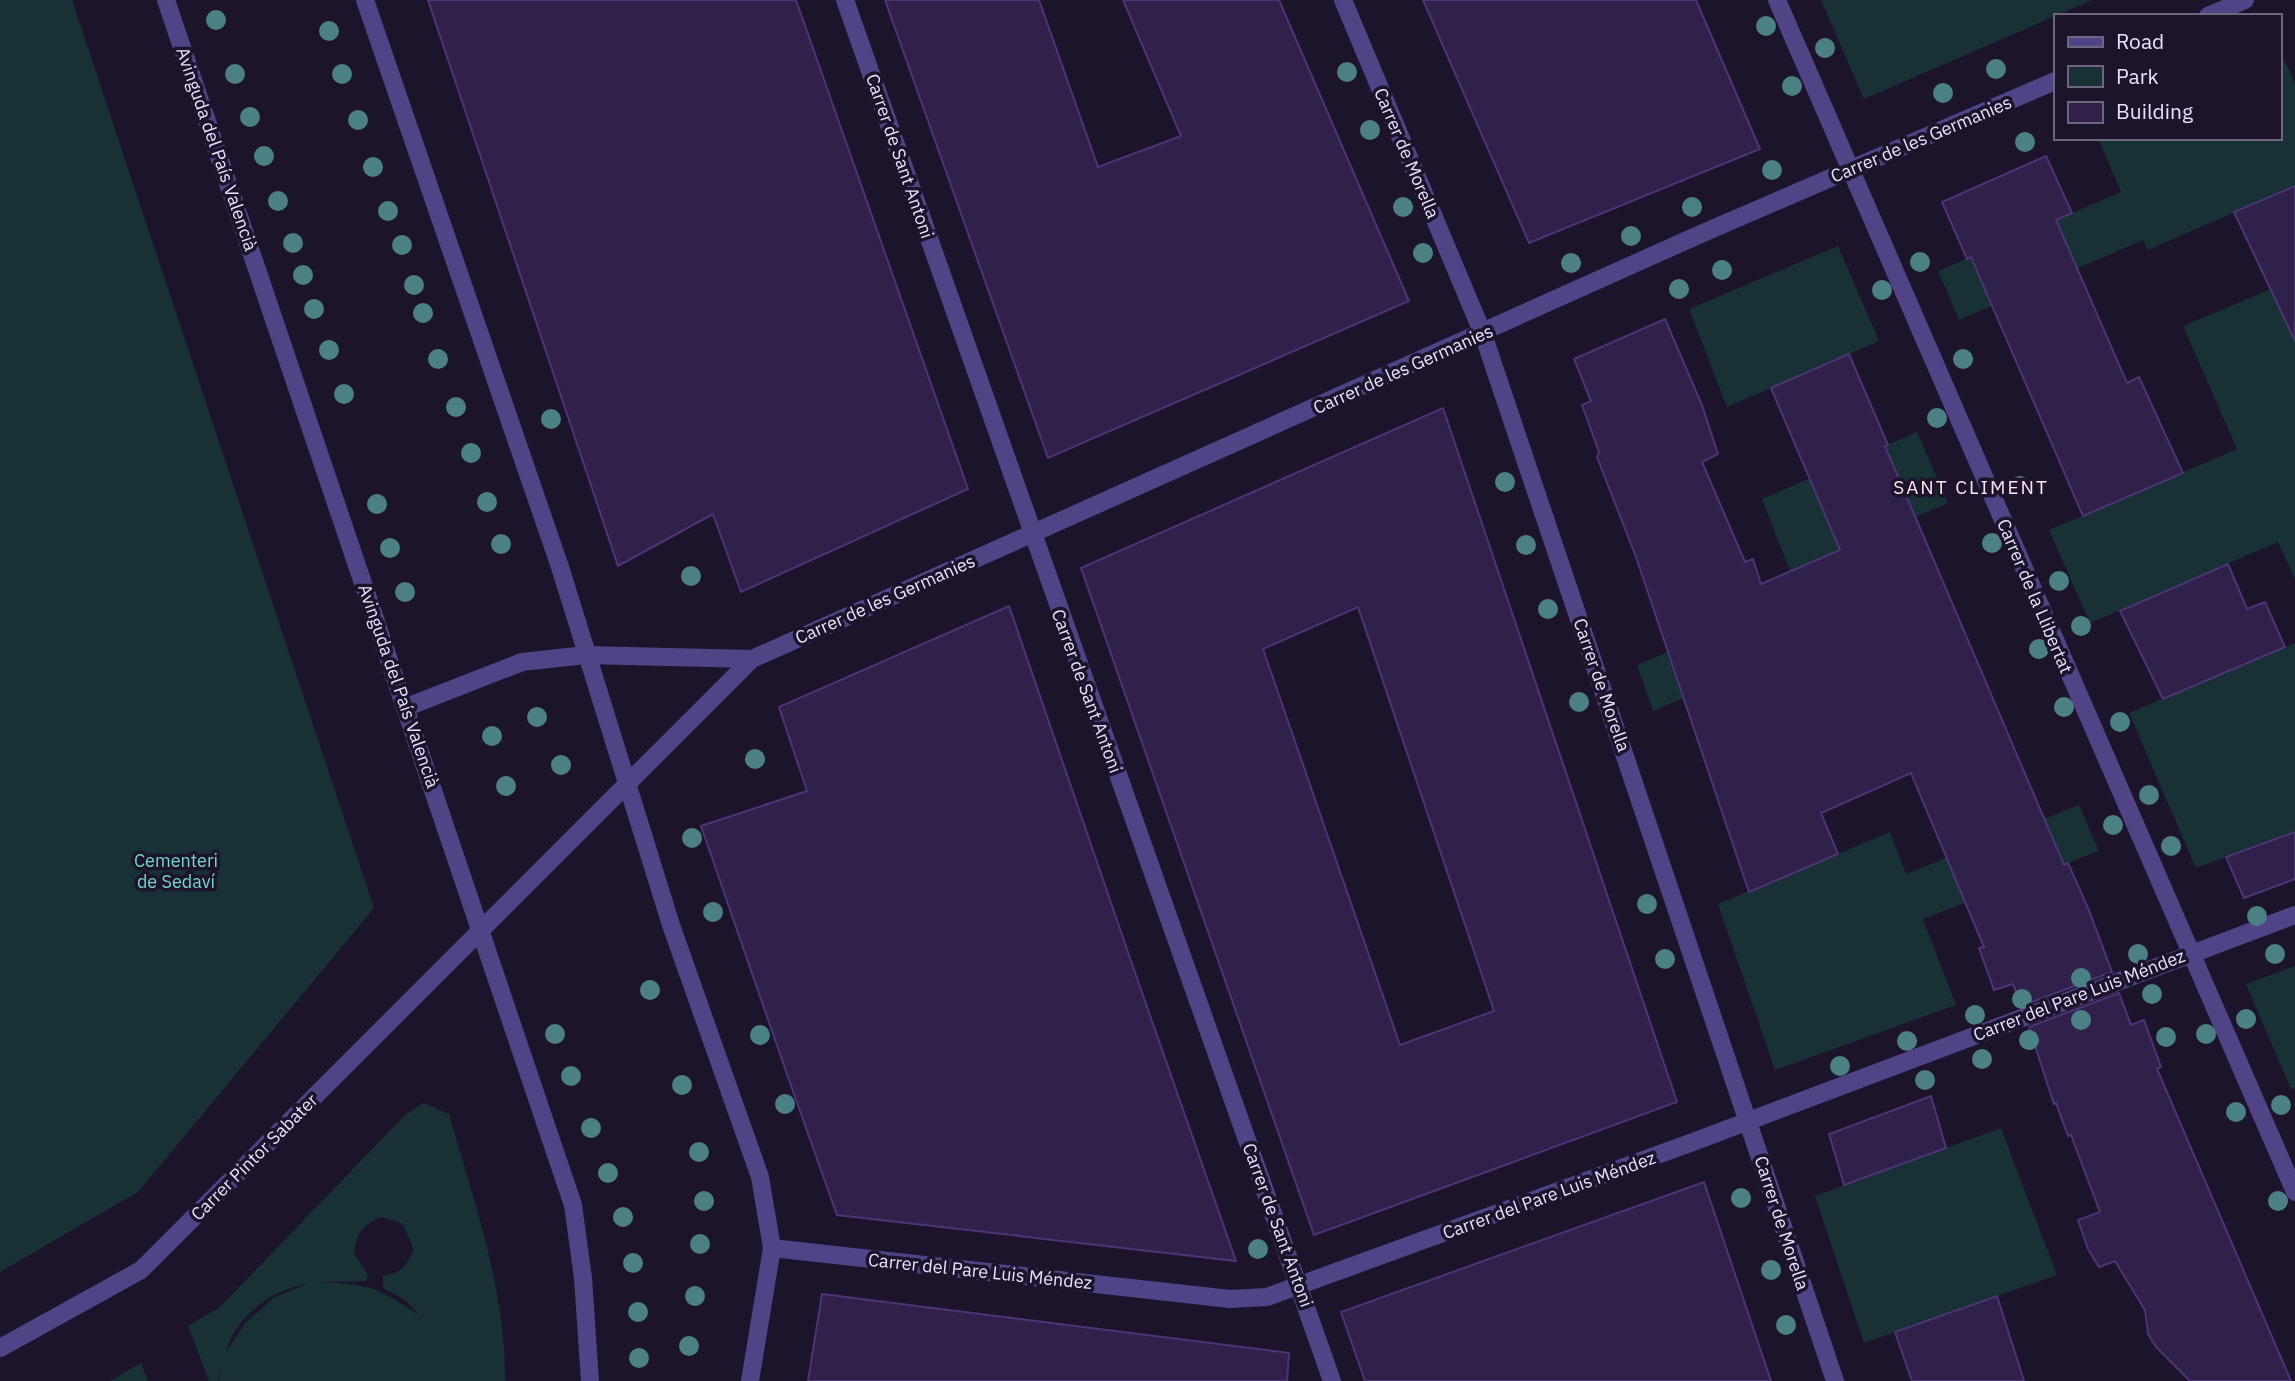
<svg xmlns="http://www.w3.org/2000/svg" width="2295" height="1381" viewBox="0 0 2295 1381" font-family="'IBM Plex Sans',sans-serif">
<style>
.green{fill:#173135;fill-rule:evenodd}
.building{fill:#30214b;stroke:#4c3575;stroke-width:2;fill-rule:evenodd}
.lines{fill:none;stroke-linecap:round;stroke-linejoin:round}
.minor{stroke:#504386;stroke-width:18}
.tree{fill:#4b8085}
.labels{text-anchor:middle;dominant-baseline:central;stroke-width:7;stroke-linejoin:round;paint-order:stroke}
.street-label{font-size:18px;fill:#e8e1fd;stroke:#1c142b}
.park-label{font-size:18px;fill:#71d8ce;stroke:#1c142b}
.neighbourhood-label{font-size:19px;letter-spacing:2px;fill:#fde2ef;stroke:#1c142b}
</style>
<rect width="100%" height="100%" fill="#1c142b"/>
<path class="green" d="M 0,0 L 72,0 L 374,908 L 138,1192 L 0,1272 Z
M 1821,0 L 2092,0 L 1864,99 Z
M 2282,55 L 2295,83 L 2295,186 L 2148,250 L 2143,240 L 1959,320 L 1938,271 L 2121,192 L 2098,138 L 2279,138 L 2279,56 Z
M 1838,246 L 1879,341 L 1727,407 L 1689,309 Z
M 2295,279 L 2295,579 L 2278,542 L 2090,623 L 2049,530 L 2237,449 L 2183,326 Z
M 1917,432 L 1948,503 L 1790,571 L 1762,499 Z
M 1799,596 L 1817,641 L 1653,711 L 1637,665 Z
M 2295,643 L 2295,832 L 2196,868 L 2129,713 Z
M 2079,805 L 2099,851 L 1923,919 L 1956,1005 L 1775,1070 L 1718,904 L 1890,832 L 1906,874 Z
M 2295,966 L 2295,1087 L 2291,1089 L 2246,984 Z
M 423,1103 L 449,1114 C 474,1202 506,1289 505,1381 L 219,1381 L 222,1366 L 218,1381 L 209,1381 L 188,1326 L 220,1307 L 405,1115 ZM 381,1217 L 403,1224 L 414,1250 C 408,1264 399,1276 383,1275 L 383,1288 L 405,1300 L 419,1315 C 376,1287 370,1284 319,1282 L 366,1281 L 368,1275 L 354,1253 C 356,1234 363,1225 381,1217 ZM 306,1284 L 275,1297 L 246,1322 L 226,1352 C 236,1316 271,1290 306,1284 Z
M 2001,1128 L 2057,1275 L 1864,1343 L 1815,1196 Z
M 141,1363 L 148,1381 L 110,1381 Z"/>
<path class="building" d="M 428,0 L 796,0 L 968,489 L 741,592 L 713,514 L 618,566 Z
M 885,0 L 1039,0 L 1098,167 L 1181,136 L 1123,0 L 1279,0 L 1409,301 L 1048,458 Z
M 1423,0 L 1696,0 L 1760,149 L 1529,243 Z
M 2046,156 L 2072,213 L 2056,220 L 2127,383 L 2139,377 L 2183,473 L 2083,516 L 1971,257 L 1967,259 L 1942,202 Z
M 2295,186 L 2295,341 L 2234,212 Z
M 1665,319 L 1702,405 L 1718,454 L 1702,462 L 1745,562 L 1753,559 L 1761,584 L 1840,550 L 1771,388 L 1849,354 L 1888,445 L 1885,446 L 2064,865 L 2068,863 L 2088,908 L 2112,972 L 2021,1006 L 2013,984 L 1994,990 L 1979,948 L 1984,947 L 1911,773 L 1821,813 L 1838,854 L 1749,892 L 1636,557 L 1597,457 L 1599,452 L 1582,405 L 1591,401 L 1574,359 Z
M 1443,408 L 1677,1102 L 1314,1235 L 1081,568 ZM 1358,607 L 1494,1011 L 1400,1045 L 1263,649 Z
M 2228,564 L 2247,609 L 2265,602 L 2285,647 L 2163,699 L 2120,611 Z
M 1009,606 L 1131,961 L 1236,1261 L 837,1215 L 789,1080 L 701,826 L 807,791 L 779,707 Z
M 2295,832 L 2295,879 L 2244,898 L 2226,857 Z
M 2119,993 L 2131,1025 L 2144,1020 L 2161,1067 L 2157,1069 L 2291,1381 L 2190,1381 L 2156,1347 L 2148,1334 L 2145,1310 L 2115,1261 L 2099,1267 L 2088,1249 L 2078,1220 L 2100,1212 L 2071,1135 L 2068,1136 L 2056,1103 L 2054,1104 L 2029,1027 Z
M 1931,1096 L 1946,1148 L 1844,1185 L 1829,1134 Z
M 1704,1182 L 1771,1381 L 1365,1381 L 1341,1312 Z
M 822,1294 L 1289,1353 L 1287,1381 L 808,1381 Z
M 1997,1296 L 2024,1381 L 1912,1381 L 1895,1332 Z"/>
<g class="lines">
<path class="minor" d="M 166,0 L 573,1205 L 583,1278 L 590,1381
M 365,0 L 560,567 L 671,925 L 760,1177 L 772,1248 L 750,1381
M 845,0 L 1332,1381
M 1343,0 L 1483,334 L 1835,1381
M 1777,0 L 2295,1192
M 2208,16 L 2245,0
M 407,707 L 522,662 L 586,655 L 752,659
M 772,1248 L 1230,1299 L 1267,1297 L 1693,1142 L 2295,915
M 0,1348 L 141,1270 L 752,659 L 1703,233 L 2055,81"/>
</g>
<g class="tree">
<circle cx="216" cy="20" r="10"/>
<circle cx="1766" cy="26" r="10"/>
<circle cx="329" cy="31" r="10"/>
<circle cx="1825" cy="48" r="10"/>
<circle cx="1996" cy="69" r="10"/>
<circle cx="1347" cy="72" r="10"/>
<circle cx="235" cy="74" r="10"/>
<circle cx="342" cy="74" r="10"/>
<circle cx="1792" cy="86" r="10"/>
<circle cx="1943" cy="93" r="10"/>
<circle cx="250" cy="117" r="10"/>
<circle cx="358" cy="120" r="10"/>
<circle cx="1370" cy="130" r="10"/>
<circle cx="2025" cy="142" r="10"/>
<circle cx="264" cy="156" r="10"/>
<circle cx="373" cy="167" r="10"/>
<circle cx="1772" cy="170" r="10"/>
<circle cx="278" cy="201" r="10"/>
<circle cx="1403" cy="207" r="10"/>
<circle cx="1692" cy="207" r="10"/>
<circle cx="388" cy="211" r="10"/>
<circle cx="1631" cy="236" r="10"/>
<circle cx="293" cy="243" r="10"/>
<circle cx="402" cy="245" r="10"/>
<circle cx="1423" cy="253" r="10"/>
<circle cx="1920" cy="262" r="10"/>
<circle cx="1571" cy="263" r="10"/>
<circle cx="1722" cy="270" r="10"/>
<circle cx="303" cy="275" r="10"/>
<circle cx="414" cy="285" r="10"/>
<circle cx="1679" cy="289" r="10"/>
<circle cx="1882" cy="290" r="10"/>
<circle cx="314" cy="309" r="10"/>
<circle cx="423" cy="313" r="10"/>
<circle cx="329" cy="350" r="10"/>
<circle cx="438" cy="359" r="10"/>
<circle cx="1963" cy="359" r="10"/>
<circle cx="344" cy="394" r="10"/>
<circle cx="456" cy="407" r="10"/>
<circle cx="1937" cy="418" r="10"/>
<circle cx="551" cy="419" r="10"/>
<circle cx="471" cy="453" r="10"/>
<circle cx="1505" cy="482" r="10"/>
<circle cx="2020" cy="486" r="10"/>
<circle cx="487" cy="502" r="10"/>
<circle cx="377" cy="504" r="10"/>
<circle cx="1992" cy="543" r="10"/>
<circle cx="501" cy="544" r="10"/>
<circle cx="1526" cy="545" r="10"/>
<circle cx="390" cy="548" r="10"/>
<circle cx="691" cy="576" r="10"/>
<circle cx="2059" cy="581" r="10"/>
<circle cx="405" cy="592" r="10"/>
<circle cx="1548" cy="609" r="10"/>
<circle cx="2081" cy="626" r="10"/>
<circle cx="2039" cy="649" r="10"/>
<circle cx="1579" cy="702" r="10"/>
<circle cx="2064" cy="707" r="10"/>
<circle cx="537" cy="717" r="10"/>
<circle cx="2120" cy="722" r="10"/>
<circle cx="492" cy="736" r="10"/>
<circle cx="755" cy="759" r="10"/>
<circle cx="561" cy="765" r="10"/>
<circle cx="506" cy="786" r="10"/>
<circle cx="2149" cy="795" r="10"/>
<circle cx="2113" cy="825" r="10"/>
<circle cx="692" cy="838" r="10"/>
<circle cx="2171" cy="846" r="10"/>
<circle cx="1647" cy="904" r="10"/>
<circle cx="713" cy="912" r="10"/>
<circle cx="2257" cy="916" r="10"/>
<circle cx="2138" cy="954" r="10"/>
<circle cx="2275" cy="954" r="10"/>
<circle cx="1665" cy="959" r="10"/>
<circle cx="2081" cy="978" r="10"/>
<circle cx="650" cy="990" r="10"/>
<circle cx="2152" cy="994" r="10"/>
<circle cx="2022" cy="999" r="10"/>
<circle cx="1975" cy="1015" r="10"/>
<circle cx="2246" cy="1019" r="10"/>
<circle cx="2081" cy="1020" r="10"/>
<circle cx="555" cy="1034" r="10"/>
<circle cx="2206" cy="1034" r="10"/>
<circle cx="760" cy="1035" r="10"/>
<circle cx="2166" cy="1037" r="10"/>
<circle cx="2029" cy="1040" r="10"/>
<circle cx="1907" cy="1041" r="10"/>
<circle cx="1982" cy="1059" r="10"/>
<circle cx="1840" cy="1066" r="10"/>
<circle cx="571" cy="1076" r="10"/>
<circle cx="1925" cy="1080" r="10"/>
<circle cx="682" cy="1085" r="10"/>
<circle cx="785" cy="1104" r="10"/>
<circle cx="2281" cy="1105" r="10"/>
<circle cx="2236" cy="1112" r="10"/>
<circle cx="591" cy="1128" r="10"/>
<circle cx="699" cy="1152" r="10"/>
<circle cx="608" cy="1173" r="10"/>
<circle cx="1741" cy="1198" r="10"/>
<circle cx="704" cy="1201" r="10"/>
<circle cx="2278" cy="1201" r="10"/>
<circle cx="623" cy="1217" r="10"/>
<circle cx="700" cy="1244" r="10"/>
<circle cx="1258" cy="1249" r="10"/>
<circle cx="633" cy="1263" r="10"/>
<circle cx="1771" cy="1270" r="10"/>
<circle cx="695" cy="1296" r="10"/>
<circle cx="638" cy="1312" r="10"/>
<circle cx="1786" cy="1325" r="10"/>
<circle cx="689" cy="1346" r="10"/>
<circle cx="639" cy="1358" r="10"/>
</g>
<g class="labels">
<g class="street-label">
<text transform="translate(1921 139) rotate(-23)">Carrer de les Germanies</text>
<text transform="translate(217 149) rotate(71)">Avinguda del País Valencià</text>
<text transform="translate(1407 153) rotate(67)">Carrer de Morella</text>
<text transform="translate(900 156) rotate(71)">Carrer de Sant Antoni</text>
<text transform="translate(1403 369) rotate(-24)">Carrer de les Germanies</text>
<text transform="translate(2035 596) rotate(67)">Carrer de la Llibertat</text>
<text transform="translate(885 599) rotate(-24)">Carrer de les Germanies</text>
<text transform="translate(1602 685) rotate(71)">Carrer de Morella</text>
<text transform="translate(399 686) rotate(71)">Avinguda del País Valencià</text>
<text transform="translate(1087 691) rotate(70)">Carrer de Sant Antoni</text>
<text transform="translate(2079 995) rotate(-21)">Carrer del Pare Luis Méndez</text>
<text transform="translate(254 1157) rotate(-45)">Carrer Pintor Sabater</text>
<text transform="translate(1549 1195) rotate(-20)">Carrer del Pare Luis Méndez</text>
<text transform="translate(1782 1223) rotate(72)">Carrer de Morella</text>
<text transform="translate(1278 1225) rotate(70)">Carrer de Sant Antoni</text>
<text transform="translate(980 1271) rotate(6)">Carrer del Pare Luis Méndez</text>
</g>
<g class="park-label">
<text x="176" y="860">Cementeri<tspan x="176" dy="21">de Sedaví</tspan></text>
</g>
<g class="neighbourhood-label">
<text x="1971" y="487">SANT CLIMENT</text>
</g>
</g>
<rect x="2054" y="14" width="228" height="126" fill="#1c142b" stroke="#6e667f" stroke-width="2"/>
<rect x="2068" y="37" width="35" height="10" fill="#504386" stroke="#6e667f" stroke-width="2"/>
<text x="2116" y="49" font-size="21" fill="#e8e1fd">Road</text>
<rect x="2068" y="66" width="35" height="21" fill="#173135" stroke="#6e667f" stroke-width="2"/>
<text x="2116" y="84" font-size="21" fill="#e8e1fd">Park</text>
<rect x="2068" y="102" width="35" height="21" fill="#30214b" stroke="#6e667f" stroke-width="2"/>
<text x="2116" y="119" font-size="21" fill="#e8e1fd">Building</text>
</svg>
